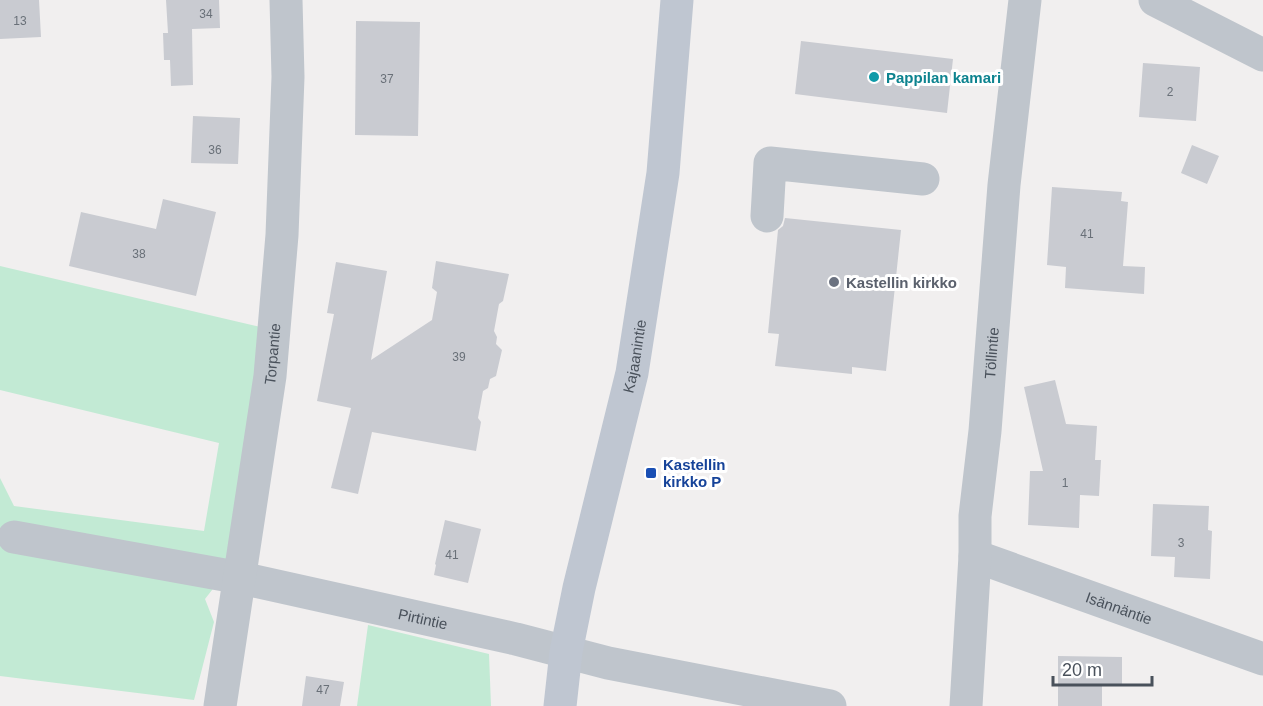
<svg xmlns="http://www.w3.org/2000/svg" width="1263" height="706" viewBox="0 0 1263 706" font-family="Helvetica,sans-serif">
<style>
.green{fill:#c2ead4}
.building{fill:#c9cbd1}
.lines{fill:none;stroke-linecap:round;stroke-linejoin:round}
.street{stroke:#bfc5cc;stroke-width:33}
.secondary{stroke:#bfc6d1;stroke-width:33}
.culture-dot{fill:#0f9aa8;stroke:#fff;stroke-width:2}
.worship-dot{fill:#6b7280;stroke:#fff;stroke-width:2}
.transit-dot{fill:#1a4fb4;stroke:#fff;stroke-width:2}
.labels{text-anchor:middle;dominant-baseline:central;stroke-width:6;stroke-linejoin:round;paint-order:stroke}
.number-label{font-size:12px;fill:#697078}
.culture-label{font-size:15px;font-weight:bold;fill:#0d838f;stroke:#fff;text-anchor:start}
.worship-label{font-size:15px;font-weight:bold;fill:#5b616d;stroke:#fff;text-anchor:start}
.street-label{font-size:15px;fill:#49515b;stroke:#fff}
.transit-label{font-size:15px;font-weight:bold;fill:#164399;stroke:#fff;text-anchor:start}
</style>
<rect width="100%" height="100%" fill="#f1efef"/>
<path class="green" d="M 0,266 L 265,328 L 237,558 L 205,599 L 214,622 L 194,700 L 0,676 L 0,478 L 14,506 L 204,531 L 219,443 L 0,390 Z
M 368,625 L 489,654 L 491,706 L 357,706 Z"/>
<path class="building" d="M 0,0 L 39,0 L 41,37 L 0,39 Z
M 166,0 L 219,0 L 220,28 L 192,29 L 193,85 L 171,86 L 170,60 L 164,60 L 163,33 L 168,33 Z
M 356,21 L 420,22 L 418,136 L 355,135 Z
M 801,41 L 953,59 L 947,113 L 795,94 Z
M 1143,63 L 1200,67 L 1196,121 L 1139,117 Z
M 193,116 L 240,118 L 238,164 L 191,163 Z
M 1192,145 L 1219,156 L 1207,184 L 1181,173 Z
M 1052,187 L 1122,192 L 1121,201 L 1128,202 L 1123,266 L 1145,267 L 1144,294 L 1065,288 L 1066,267 L 1047,265 Z
M 163,199 L 216,212 L 196,296 L 69,266 L 81,212 L 156,229 Z
M 785,218 L 901,230 L 886,371 L 852,367 L 852,374 L 775,366 L 779,334 L 768,333 L 778,230 L 783,226 Z
M 436,261 L 509,274 L 503,301 L 499,304 L 494,331 L 497,337 L 496,344 L 502,350 L 496,376 L 490,379 L 488,388 L 483,391 L 478,418 L 481,422 L 476,451 L 372,432 L 358,494 L 331,488 L 351,408 L 317,401 L 334,314 L 327,313 L 336,262 L 387,271 L 371,360 L 432,320 L 437,292 L 432,288 Z
M 1055,380 L 1066,424 L 1097,426 L 1095,460 L 1101,460 L 1099,496 L 1080,495 L 1079,528 L 1028,525 L 1030,471 L 1043,471 L 1024,387 Z
M 1153,504 L 1209,506 L 1208,530 L 1212,531 L 1210,579 L 1174,577 L 1175,557 L 1151,556 Z
M 445,520 L 481,529 L 468,583 L 434,575 L 436,565 L 435,564 Z
M 1058,656 L 1122,657 L 1122,686 L 1102,686 L 1102,706 L 1058,706 Z
M 306,676 L 344,682 L 340,706 L 302,706 Z"/>
<g class="lines">
<g class="street">
<path d="M 1155,0 L 1263,55"/>
<path d="M 767,216 L 770,163 L 923,179"/>
<path id="s1" d="M 14,537 L 241,578 L 516,639 L 608,663 L 830,706"/>
<path id="s2" d="M 975,556 L 1263,659"/>
<path id="s3" d="M 220,706 L 270,376 L 282,235 L 288,77 L 286,0"/>
<path id="s4" d="M 966,706 L 975,556 L 975,516 L 985,431 L 1004,185 L 1025,0"/>
</g>
<path class="secondary" id="s5" d="M 560,706 L 566,652 L 579,588 L 632,373 L 663,173 L 677,0"/>
</g>
<circle class="culture-dot" cx="874" cy="77" r="6"/>
<circle class="worship-dot" cx="834" cy="282" r="6"/>
<rect class="transit-dot" x="645" y="467" width="12" height="12" rx="3"/>
<g class="labels">
<g class="number-label">
<text x="206" y="14">34</text>
<text x="20" y="21">13</text>
<text x="387" y="79">37</text>
<text x="1170" y="92">2</text>
<text x="215" y="150">36</text>
<text x="1087" y="234">41</text>
<text x="139" y="254">38</text>
<text x="459" y="357">39</text>
<text x="1065" y="483">1</text>
<text x="1181" y="543">3</text>
<text x="452" y="555">41</text>
<text x="323" y="690">47</text>
</g>
<g class="culture-label">
<text x="886" y="77">Pappilan kamari</text>
</g>
<g class="worship-label">
<text x="846" y="282">Kastellin kirkko</text>
</g>
<g class="street-label">
<text stroke="none"><textPath href="#s4" startOffset="354">Töllintie</textPath></text>
<text stroke="none"><textPath href="#s3" startOffset="356">Torpantie</textPath></text>
<text stroke="none"><textPath href="#s5" startOffset="358">Kajaanintie</textPath></text>
<text stroke="none"><textPath href="#s2" startOffset="153">Isännäntie</textPath></text>
<text stroke="none"><textPath href="#s1" startOffset="417">Pirtintie</textPath></text>
</g>
<g class="transit-label">
<text x="663" y="464">Kastellin<tspan x="663" dy="17">kirkko P</tspan></text>
</g>
</g>
<path d="M1053 676v9h99v-9" fill="none" stroke="#49515b" stroke-width="3"/>
<text x="1062" y="676" font-size="18" fill="#49515b" stroke="#ffffff" stroke-width="4.5" paint-order="stroke">20 m</text>
</svg>
